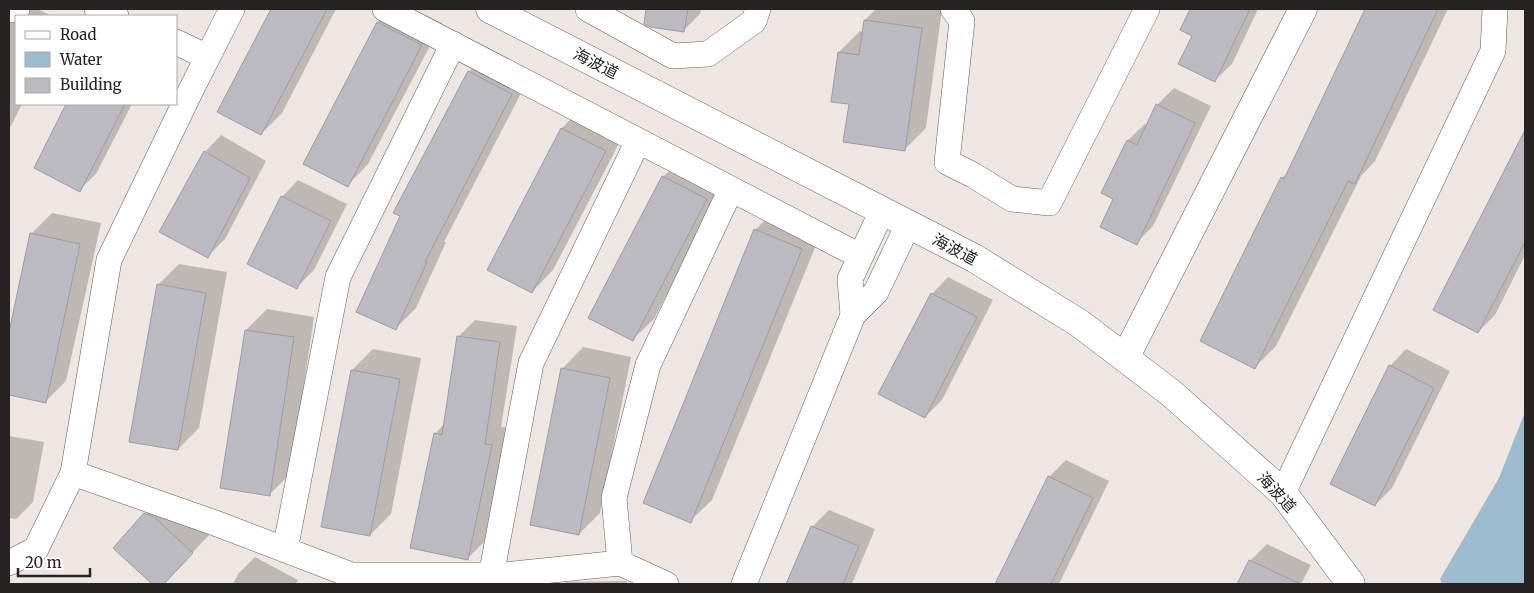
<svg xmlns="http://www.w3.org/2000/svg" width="1534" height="593" viewBox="0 0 1534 593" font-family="Merriweather,'Noto Sans SC',serif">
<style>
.water{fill:#9dbbce}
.shadow{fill:#0003}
.building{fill:#bbbac1;stroke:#9c9ba2}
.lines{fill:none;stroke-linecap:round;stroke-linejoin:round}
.minor-casing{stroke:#645d5b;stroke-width:26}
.tertiary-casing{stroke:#645d5b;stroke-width:29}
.minor{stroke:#fff;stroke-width:25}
.tertiary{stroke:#fff;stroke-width:28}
.labels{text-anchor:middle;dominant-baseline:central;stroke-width:4;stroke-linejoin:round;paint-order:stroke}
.street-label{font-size:16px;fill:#262322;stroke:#fff}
</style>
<rect width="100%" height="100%" fill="#eee6e3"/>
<path class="water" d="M 1525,412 L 1525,584 L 1442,584 L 1440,579 L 1499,478 Z"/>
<path class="shadow" d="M 13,9 L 37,9 L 52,16 L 16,16 L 16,104 L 22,104 L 9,130 L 9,13 Z
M 272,9 L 336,9 L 282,113 L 261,134 L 219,112 Z
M 392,9 L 413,9 L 442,23 L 368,164 L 347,186 L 305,164 L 378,22 Z
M 648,9 L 701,9 L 700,14 L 683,31 L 645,23 Z
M 876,9 L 942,9 L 926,128 L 905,149 L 839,52 L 860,31 L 863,32 L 865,20 Z
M 1191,9 L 1258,9 L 1232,64 L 1215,80 L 1193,35 L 1182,30 Z
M 1367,9 L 1448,9 L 1375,161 L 1361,176 L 1276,346 L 1255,367 L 1282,178 L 1290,171 Z
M 488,52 L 531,74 L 444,242 L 446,242 L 416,308 L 396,328 L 469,72 Z
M 1174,88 L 1211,106 L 1153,226 L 1136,243 L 1115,198 L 1128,140 L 1145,124 L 1148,125 L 1157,105 Z
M 68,104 L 132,104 L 96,174 L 79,190 L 35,168 Z
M 583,107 L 626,130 L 553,270 L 532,292 L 489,269 L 562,128 Z
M 1525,132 L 1525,255 L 1495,315 L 1478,332 L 1435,309 Z
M 221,135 L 266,161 L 225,239 L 208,256 L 205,152 Z
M 684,156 L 727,178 L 654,319 L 632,340 L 663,177 Z
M 298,180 L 347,204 L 314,270 L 297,287 L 282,197 Z
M 776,209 L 823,228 L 712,500 L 690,521 L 755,230 Z
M 52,213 L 101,223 L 66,381 L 45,402 L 9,394 L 9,338 L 31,234 Z
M 179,264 L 227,272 L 199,428 L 178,449 L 158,285 Z
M 948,277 L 993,300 L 942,400 L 925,417 L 932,294 Z
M 267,309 L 314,317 L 291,473 L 270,494 L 246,330 Z
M 475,320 L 517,326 L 501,427 L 508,428 L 484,542 L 468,558 L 435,434 L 445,423 L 458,337 Z
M 583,347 L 631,357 L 600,513 L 579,534 L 562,369 Z
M 373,349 L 421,358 L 391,514 L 370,535 L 322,526 L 352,370 Z
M 1406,349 L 1450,371 L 1392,488 L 1375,505 L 1390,366 Z
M 9,436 L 44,442 L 33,502 L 16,519 L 9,518 Z
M 1066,460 L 1109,481 L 1059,584 L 996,584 L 1049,477 Z
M 162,497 L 171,500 L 209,535 L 163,584 L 153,584 L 114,548 Z
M 829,510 L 875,529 L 852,584 L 787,584 L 812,527 Z
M 1267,544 L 1311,565 L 1301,584 L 1239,584 L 1250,561 Z
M 255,557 L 298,580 L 296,584 L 233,584 L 238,574 Z
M 627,581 L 627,584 L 564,584 L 566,582 Z"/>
<path class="building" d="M 271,9 L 327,9 L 261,135 L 217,112 Z
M 646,9 L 688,9 L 684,32 L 650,27 L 644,24 Z
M 1190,9 L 1250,9 L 1215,82 L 1178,64 L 1192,36 L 1180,30 Z
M 1365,9 L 1438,9 L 1355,184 L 1348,181 L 1255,369 L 1200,341 L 1281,177 L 1284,179 Z
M 864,20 L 922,28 L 905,151 L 843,142 L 849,104 L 831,102 L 838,52 L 859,55 Z
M 377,22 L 422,45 L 348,187 L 303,164 Z
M 468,71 L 512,94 L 425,262 L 427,262 L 396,330 L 356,312 L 400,216 L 393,213 Z
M 66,104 L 125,104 L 80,192 L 34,168 Z
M 1156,104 L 1195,123 L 1137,245 L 1100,227 L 1113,199 L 1101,193 L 1127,140 L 1137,145 Z
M 561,128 L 606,151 L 532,293 L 487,270 Z
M 1525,130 L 1525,242 L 1478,333 L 1433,310 Z
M 204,151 L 250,178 L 208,258 L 159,232 Z
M 662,176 L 707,199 L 633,341 L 588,318 Z
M 281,196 L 331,221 L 297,289 L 247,264 Z
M 754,229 L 802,249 L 691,523 L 643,503 Z
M 30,233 L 80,244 L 46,403 L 9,395 L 9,332 Z
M 157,284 L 206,293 L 178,450 L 129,442 Z
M 931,293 L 977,317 L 925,418 L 878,394 Z
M 245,330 L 294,337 L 270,496 L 220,488 Z
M 457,336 L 500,342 L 485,444 L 492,445 L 468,560 L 410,548 L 434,433 L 442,435 Z
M 1389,365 L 1434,388 L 1375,506 L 1330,484 Z
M 561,368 L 610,378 L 579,535 L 530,525 Z
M 351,370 L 400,379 L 370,536 L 321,527 Z
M 1048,476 L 1093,498 L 1051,584 L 995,584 Z
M 144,513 L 154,517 L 193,553 L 164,584 L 152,584 L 113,548 Z
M 811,526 L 859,546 L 843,584 L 786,584 Z
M 1249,560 L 1300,584 L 1237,584 Z"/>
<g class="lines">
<g class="minor-casing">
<path id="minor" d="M 97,9 L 116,16
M 385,9 L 860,256
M 588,9 L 673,56 L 708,54 L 754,21 L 758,9
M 953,9 L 962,21 L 947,162 L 973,175 L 1012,199 L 1049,203 L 1147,9
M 9,10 L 17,9
M 176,42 L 207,57
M 853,315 L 850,279 L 882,211
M 73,473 L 215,523 L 351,575 L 505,575 L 620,563 L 666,584
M 1283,493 L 1493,51 L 1495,9
M 285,550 L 338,277 L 453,44
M 9,563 L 36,549 L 73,473 L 109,260 L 191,90 L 232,9
M 620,563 L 614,498 L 648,365 L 731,189
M 491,576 L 531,363 L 638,141
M 744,584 L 853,315 L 876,292 L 908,225"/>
</g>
<g class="tertiary-casing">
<path id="tertiary" d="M 490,9 L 974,258 L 1079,323 L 1171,393 L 1283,493 L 1351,584
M 1125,358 L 1303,9"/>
</g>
<use href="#minor" class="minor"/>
<use href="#tertiary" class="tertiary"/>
</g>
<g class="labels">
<g class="street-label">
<text transform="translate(596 63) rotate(27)">海波道</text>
<text transform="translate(955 249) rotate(28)">海波道</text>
<text transform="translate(1277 492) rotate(47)">海波道</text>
</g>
</g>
<rect width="1534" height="593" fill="none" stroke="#262322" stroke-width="20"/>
<rect x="15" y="15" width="162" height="90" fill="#ffffff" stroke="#a8a7a7"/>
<rect x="25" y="31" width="25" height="8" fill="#ffffff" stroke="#a8a7a7"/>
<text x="60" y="40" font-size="15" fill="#262322">Road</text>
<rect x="25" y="52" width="25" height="15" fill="#9dbbce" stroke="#a8a7a7"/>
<text x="60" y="65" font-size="15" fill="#262322">Water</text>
<rect x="25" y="78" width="25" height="15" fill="#bbbac1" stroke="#a8a7a7"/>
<text x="60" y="90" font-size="15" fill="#262322">Building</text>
<path d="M18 568v8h72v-8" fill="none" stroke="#262322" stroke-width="2.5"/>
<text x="25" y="568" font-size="15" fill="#262322" stroke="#ffffff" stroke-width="4" paint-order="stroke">20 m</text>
</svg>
